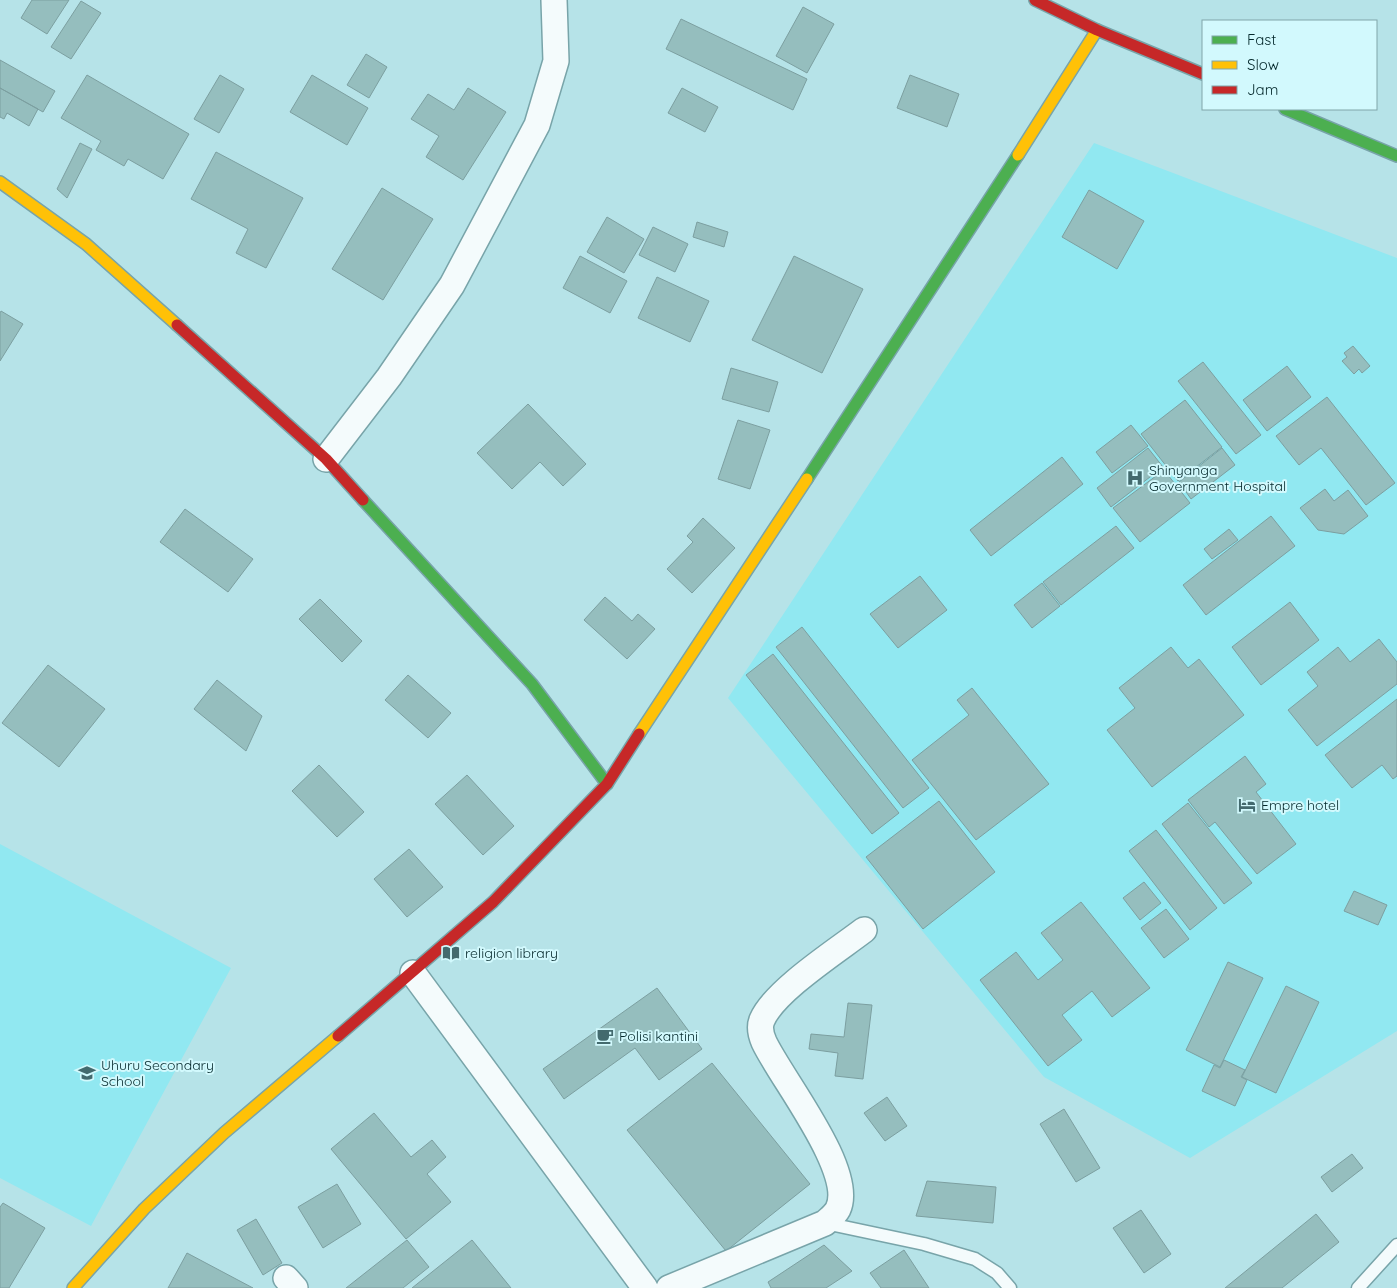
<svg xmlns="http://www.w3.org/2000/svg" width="1397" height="1288" viewBox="0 0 1397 1288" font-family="Quicksand,sans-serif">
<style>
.built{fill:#91e8f1}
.building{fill:#95bebe;stroke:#7c9fa0}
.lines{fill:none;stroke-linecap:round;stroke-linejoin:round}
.lane-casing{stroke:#78a4a9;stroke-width:15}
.street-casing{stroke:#78a4a9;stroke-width:28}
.fast-casing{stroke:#78a4a9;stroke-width:14}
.slow-casing{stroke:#78a4a9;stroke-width:14}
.jam-casing{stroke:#78a4a9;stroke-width:14}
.lane{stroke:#f4fbfc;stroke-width:12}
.street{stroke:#f4fbfc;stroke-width:25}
.fast{stroke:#4caf50;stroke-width:11}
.slow{stroke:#ffc107;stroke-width:11}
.jam{stroke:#c62828;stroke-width:11}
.labels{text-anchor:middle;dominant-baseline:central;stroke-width:4;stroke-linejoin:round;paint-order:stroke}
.poi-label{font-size:14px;fill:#05292c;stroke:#d2f9fd;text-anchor:start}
</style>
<rect width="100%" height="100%" fill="#b6e3e8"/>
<path class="built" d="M 1094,143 L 1397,258 L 1397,1031 L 1190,1158 L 1044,1077 L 728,698 Z
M 0,844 L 231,968 L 91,1226 L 0,1178 Z"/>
<path class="building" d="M 32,0 L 69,0 L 47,34 L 21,18 Z
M 81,1 L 101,13 L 71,59 L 51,47 Z
M 803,7 L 834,24 L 807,73 L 776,56 Z
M 681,19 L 807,79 L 793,110 L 666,49 Z
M 366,54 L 387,67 L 369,98 L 347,85 Z
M 0,60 L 55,91 L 43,112 L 0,88 Z
M 87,75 L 189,134 L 163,179 L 128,159 L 124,166 L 96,150 L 101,141 L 61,118 Z
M 220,75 L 244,89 L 219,133 L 194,119 Z
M 312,75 L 368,108 L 347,145 L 290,112 Z
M 910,75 L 959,94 L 947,127 L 897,108 Z
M 0,88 L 38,109 L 29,126 L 7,113 L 4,119 L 0,117 Z
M 468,88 L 506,112 L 463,180 L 426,157 L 439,136 L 411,119 L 428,94 L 454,110 Z
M 682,88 L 718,107 L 705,132 L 668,113 Z
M 80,143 L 92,149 L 67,198 L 57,189 Z
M 216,152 L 303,198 L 266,268 L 236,253 L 248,229 L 191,199 Z
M 382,188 L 433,219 L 383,300 L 332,269 Z
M 1089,190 L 1144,221 L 1117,269 L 1062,237 Z
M 607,217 L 644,239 L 624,273 L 587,252 Z
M 697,222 L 728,232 L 724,247 L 693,237 Z
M 653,227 L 688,244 L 675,272 L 639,255 Z
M 580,256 L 627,281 L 610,313 L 563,288 Z
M 794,256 L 863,289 L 822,373 L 752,340 Z
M 657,277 L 709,301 L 690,342 L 638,318 Z
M 1,311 L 23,324 L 0,361 L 0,313 Z
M 1353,346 L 1370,366 L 1362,373 L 1359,369 L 1354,374 L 1342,361 L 1347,357 L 1344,353 Z
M 1203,362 L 1261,435 L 1236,454 L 1178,381 Z
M 1287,366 L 1311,397 L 1267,431 L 1243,400 Z
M 731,368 L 778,382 L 769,412 L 722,399 Z
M 1327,397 L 1395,483 L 1366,505 L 1321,448 L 1299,465 L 1276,436 Z
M 1185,400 L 1222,447 L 1178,481 L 1141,434 Z
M 528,404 L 586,464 L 563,486 L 540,462 L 512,489 L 477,453 Z
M 738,420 L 770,430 L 750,489 L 718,479 Z
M 1131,425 L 1148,446 L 1112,473 L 1096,452 Z
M 1148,448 L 1163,467 L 1111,507 L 1097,488 Z
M 1222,448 L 1235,465 L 1191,499 L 1179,482 Z
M 1062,457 L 1083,484 L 991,556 L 970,530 Z
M 1164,470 L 1190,503 L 1140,542 L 1113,508 Z
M 1325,489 L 1334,501 L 1348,490 L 1368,516 L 1344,534 L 1318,530 L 1300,508 Z
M 185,509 L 253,559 L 228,592 L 160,542 Z
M 1271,516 L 1295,546 L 1206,615 L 1183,585 Z
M 703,518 L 735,548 L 692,593 L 667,569 L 693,542 L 687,536 Z
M 1116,526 L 1134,548 L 1061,605 L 1043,582 Z
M 1229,529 L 1238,540 L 1212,559 L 1204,549 Z
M 920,576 L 947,610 L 898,648 L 870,614 Z
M 1042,583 L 1060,606 L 1032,628 L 1014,605 Z
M 605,597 L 632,621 L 638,614 L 655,629 L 627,659 L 584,620 Z
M 320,599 L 362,641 L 342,662 L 299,619 Z
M 1290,602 L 1319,640 L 1261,685 L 1232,647 Z
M 802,627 L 929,788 L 903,808 L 776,647 Z
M 1379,639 L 1397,662 L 1397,684 L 1317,746 L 1288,710 L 1318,686 L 1307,672 L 1338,647 L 1350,662 Z
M 1171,647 L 1188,668 L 1199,659 L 1244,715 L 1152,787 L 1107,730 L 1135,708 L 1119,688 Z
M 773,654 L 899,813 L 872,834 L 746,675 Z
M 48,665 L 105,709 L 59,767 L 2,723 Z
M 408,675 L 451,713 L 428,738 L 385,700 Z
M 217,680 L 262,716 L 246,751 L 194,709 Z
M 972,688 L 1049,784 L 976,840 L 912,760 L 969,715 L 957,700 Z
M 1397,699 L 1397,776 L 1393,779 L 1382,765 L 1352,788 L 1325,755 Z
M 1245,756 L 1266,784 L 1256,792 L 1296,844 L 1257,874 L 1215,822 L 1209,827 L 1188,800 Z
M 319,765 L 364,812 L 337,837 L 292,791 Z
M 467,775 L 514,826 L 483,855 L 435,804 Z
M 939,801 L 995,872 L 923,929 L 866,857 Z
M 1188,803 L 1252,883 L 1224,904 L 1162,824 Z
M 1156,830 L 1217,908 L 1190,930 L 1129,851 Z
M 409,849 L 443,887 L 407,917 L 374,879 Z
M 1144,882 L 1161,903 L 1140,920 L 1123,898 Z
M 1354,891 L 1387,905 L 1378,925 L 1344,911 Z
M 1081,902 L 1150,988 L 1112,1017 L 1092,991 L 1062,1015 L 1082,1040 L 1048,1066 L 980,980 L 1016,952 L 1038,980 L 1063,960 L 1041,933 Z
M 1166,909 L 1189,939 L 1164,958 L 1141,928 Z
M 1228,962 L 1263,978 L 1220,1067 L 1186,1050 Z
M 1286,986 L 1319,1002 L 1276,1093 L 1242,1077 Z
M 657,988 L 702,1049 L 659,1080 L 635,1048 L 564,1099 L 543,1069 Z
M 848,1003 L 872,1005 L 863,1079 L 835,1076 L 838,1053 L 809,1049 L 811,1034 L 844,1037 Z
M 1224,1060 L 1245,1070 L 1241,1077 L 1247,1080 L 1235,1106 L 1202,1091 L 1214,1065 L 1220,1068 Z
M 712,1063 L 810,1184 L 726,1251 L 627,1130 Z
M 887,1097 L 907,1126 L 885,1141 L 864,1113 Z
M 1064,1109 L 1100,1168 L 1076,1182 L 1040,1124 Z
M 374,1113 L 411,1157 L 432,1140 L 446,1157 L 427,1174 L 451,1202 L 406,1239 L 331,1149 Z
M 1352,1154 L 1363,1168 L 1332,1192 L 1321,1177 Z
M 927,1181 L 996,1187 L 993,1223 L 916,1216 Z
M 337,1184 L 361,1224 L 323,1248 L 298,1207 Z
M 3,1203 L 45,1228 L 9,1288 L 0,1288 L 0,1207 Z
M 1141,1210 L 1171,1254 L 1144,1273 L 1113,1228 Z
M 1316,1214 L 1339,1242 L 1282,1288 L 1225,1288 Z
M 256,1219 L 282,1263 L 263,1275 L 237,1230 Z
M 407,1240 L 429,1267 L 403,1288 L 346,1288 Z
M 472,1240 L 511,1288 L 412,1288 Z
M 824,1245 L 852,1271 L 826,1288 L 771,1288 L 768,1282 Z
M 904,1250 L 929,1288 L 881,1288 L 870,1273 Z
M 187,1253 L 253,1288 L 168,1288 Z"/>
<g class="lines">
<g class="lane-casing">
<path id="lane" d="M 825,1223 L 924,1244 L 975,1259 L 997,1273 L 1010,1288
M 1358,1288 L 1397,1245"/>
</g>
<g class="street-casing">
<path id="street" d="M 326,459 L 389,377 L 452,285 L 537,125 L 556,61 L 554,0
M 413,973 L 645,1288
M 286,1278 L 295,1288
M 669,1288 L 825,1223 C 829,1219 835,1215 838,1209 C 856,1171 780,1077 764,1042 C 761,1035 759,1027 762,1020 C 774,991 838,950 864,930"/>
</g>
<g class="fast-casing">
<path id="fast" d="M 1285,109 L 1397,156
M 807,479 L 1018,155
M 363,500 L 532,684 L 607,784"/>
</g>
<g class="slow-casing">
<path id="slow" d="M 1018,155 L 1097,30
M 0,182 L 86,244 L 177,325
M 639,734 L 807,479
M 73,1288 L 144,1209 L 224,1133 L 338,1036"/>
</g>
<g class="jam-casing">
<path id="jam" d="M 1035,0 L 1097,30 L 1203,74
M 177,325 L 326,459 L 363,500
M 338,1036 L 493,902 L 607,784 L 639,734"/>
</g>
<use href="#lane" class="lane"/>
<use href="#street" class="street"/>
<use href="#fast" class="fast"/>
<use href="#slow" class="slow"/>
<use href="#jam" class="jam"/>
</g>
<defs>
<g id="hospital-bare" transform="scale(1.35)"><path d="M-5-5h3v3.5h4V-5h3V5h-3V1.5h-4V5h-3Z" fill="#436a6e" stroke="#d2f9fd" stroke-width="2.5" paint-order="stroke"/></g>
<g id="hotel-bare" transform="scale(1.35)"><path d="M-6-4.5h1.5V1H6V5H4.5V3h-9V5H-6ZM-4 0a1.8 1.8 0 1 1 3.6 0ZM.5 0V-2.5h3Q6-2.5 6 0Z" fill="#436a6e" stroke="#d2f9fd" stroke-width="2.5" paint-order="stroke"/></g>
<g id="library-bare" transform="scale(1.35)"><path d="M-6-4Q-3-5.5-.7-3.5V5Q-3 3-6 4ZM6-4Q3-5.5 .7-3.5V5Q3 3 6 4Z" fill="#436a6e" stroke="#d2f9fd" stroke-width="2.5" paint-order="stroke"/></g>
<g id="cafe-bare" transform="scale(1.35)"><path d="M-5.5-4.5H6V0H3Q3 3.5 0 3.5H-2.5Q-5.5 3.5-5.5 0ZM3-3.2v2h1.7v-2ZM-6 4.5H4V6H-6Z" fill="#436a6e" stroke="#d2f9fd" stroke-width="2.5" paint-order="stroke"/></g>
<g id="school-bare" transform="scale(1.35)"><path d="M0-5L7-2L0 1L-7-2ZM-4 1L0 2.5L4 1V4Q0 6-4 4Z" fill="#436a6e" stroke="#d2f9fd" stroke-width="2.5" paint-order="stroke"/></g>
</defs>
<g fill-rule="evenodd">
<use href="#hospital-bare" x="1135" y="478"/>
<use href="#hotel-bare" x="1247" y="805"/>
<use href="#library-bare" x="451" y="953"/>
<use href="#cafe-bare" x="605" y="1036"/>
<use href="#school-bare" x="87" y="1073"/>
</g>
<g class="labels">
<g class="poi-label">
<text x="1149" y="470">Shinyanga<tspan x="1149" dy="16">Government Hospital</tspan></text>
<text x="1261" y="805">Empre hotel</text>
<text x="465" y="953">religion library</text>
<text x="619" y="1036">Polisi kantini</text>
<text x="101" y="1065">Uhuru Secondary<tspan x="101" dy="16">School</tspan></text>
</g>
</g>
<rect x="1202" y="20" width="175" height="90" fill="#d2f9fd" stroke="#80a6a9"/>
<rect x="1212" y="36" width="25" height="8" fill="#4caf50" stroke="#80a6a9"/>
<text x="1247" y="45" font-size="15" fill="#05292c">Fast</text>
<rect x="1212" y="61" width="25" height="8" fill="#ffc107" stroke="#80a6a9"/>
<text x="1247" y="70" font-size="15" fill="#05292c">Slow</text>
<rect x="1212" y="86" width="25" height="8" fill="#c62828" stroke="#80a6a9"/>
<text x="1247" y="95" font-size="15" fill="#05292c">Jam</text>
</svg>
